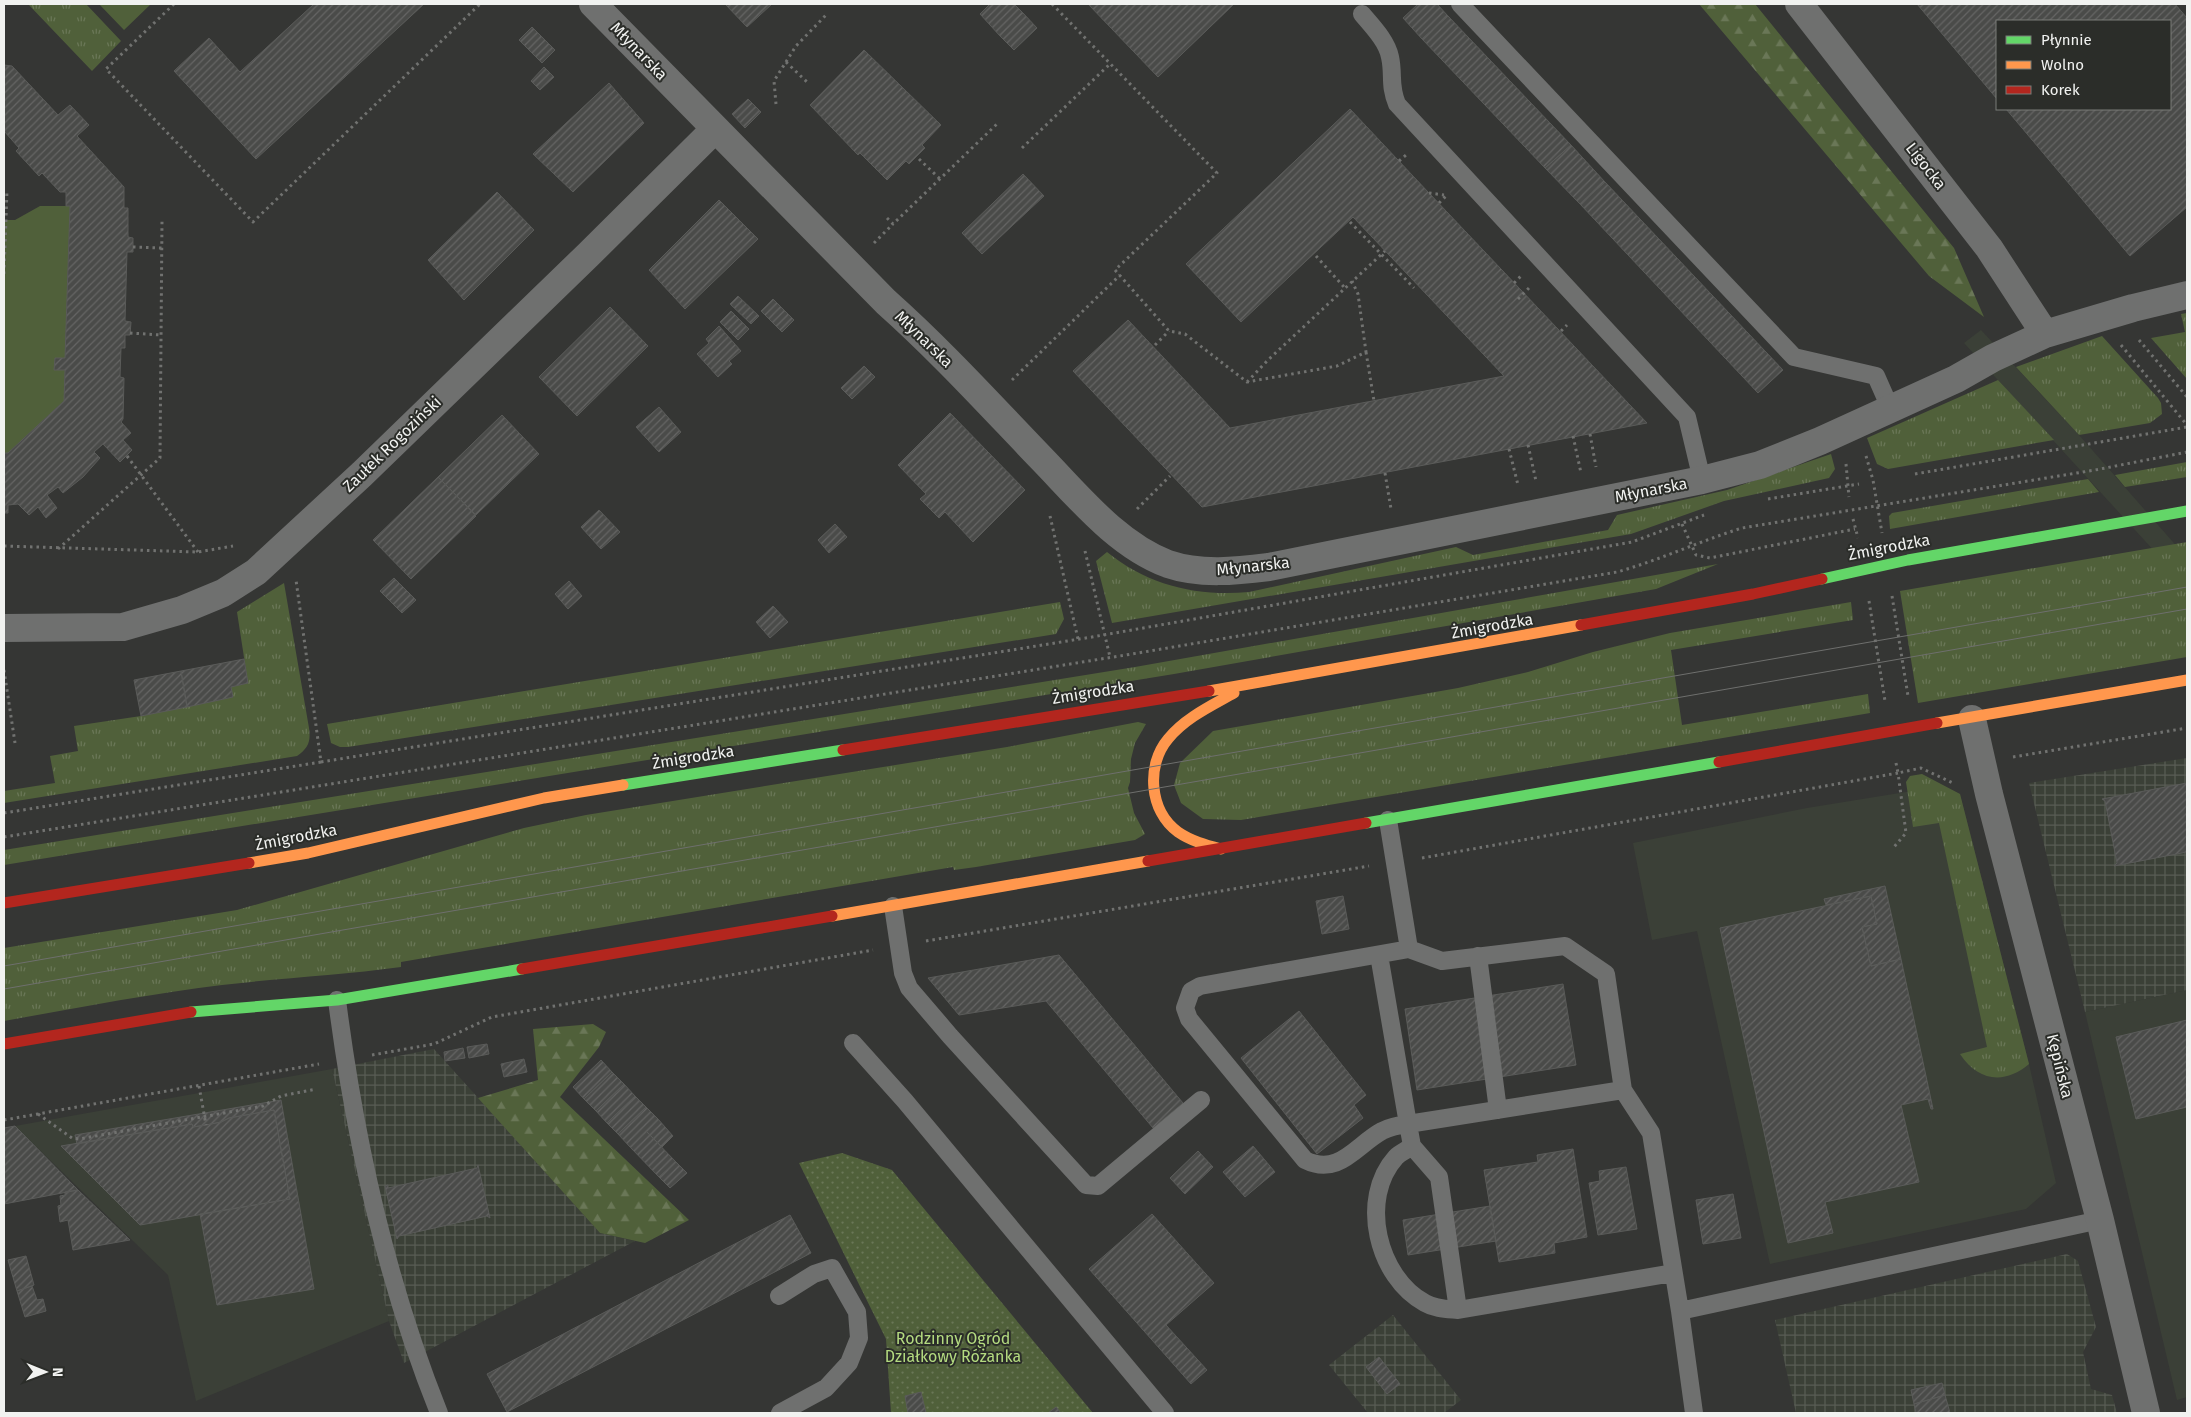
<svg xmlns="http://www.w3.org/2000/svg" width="2191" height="1417" viewBox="0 0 2191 1417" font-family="'Fira Sans',sans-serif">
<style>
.built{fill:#3b4037}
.industrial{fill:url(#industrial-grid)}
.grass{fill:url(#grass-tufts)}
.forest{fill:url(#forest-firs)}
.park{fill:#50603a}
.garden{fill:url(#garden-dots)}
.building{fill:url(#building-hatch);stroke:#5a5b59}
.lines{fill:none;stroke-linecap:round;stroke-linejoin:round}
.path{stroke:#717270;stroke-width:3;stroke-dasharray:2.5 4;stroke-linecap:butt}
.lane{stroke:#6f706f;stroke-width:18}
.street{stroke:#6f706f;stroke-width:28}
.fast{stroke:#63d668;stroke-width:11}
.slow{stroke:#ff974d;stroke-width:11}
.jam{stroke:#b3261e;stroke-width:11}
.tram{stroke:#6e6f6d;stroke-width:1}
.labels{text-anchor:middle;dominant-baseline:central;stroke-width:4;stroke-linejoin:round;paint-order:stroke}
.street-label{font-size:16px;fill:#f1f2f0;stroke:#2b2d29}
.park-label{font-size:16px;fill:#b4db80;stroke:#2b2d29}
</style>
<defs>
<pattern id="industrial-grid" width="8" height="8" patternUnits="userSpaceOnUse" patternTransform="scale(1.25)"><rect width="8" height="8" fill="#3b4037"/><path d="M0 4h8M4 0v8" fill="none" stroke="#585c54"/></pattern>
<pattern id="grass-tufts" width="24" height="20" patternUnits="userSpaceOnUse" patternTransform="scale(1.25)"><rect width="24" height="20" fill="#50603a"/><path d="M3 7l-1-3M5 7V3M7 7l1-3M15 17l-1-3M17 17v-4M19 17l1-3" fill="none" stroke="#6a7757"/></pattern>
<pattern id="forest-firs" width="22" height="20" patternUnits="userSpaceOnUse" patternTransform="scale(1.25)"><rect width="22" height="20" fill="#50603a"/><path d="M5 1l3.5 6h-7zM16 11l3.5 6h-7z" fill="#6a7757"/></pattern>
<pattern id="garden-dots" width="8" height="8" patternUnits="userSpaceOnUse" patternTransform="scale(1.25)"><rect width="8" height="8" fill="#50603a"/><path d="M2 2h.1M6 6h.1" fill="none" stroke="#6a7757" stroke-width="1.8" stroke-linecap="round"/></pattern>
<pattern id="building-hatch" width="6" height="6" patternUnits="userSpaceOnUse" patternTransform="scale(1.25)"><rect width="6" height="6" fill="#4a4b49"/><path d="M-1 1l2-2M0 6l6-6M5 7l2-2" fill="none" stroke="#656564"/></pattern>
</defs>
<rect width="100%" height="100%" fill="#353634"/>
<path class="built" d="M 1981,330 L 2079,435 L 2187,558 L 2178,577 L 1964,343 Z
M 1943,786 L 1960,794 L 2029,1064 L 2056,1183 L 2026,1209 L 1770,1264 L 1697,931 L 1652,940 L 1633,843 L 1807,808 Z
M 2187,990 L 2187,1397 L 2177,1400 L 2085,1012 Z
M 332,1069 L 389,1321 L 196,1401 L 168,1275 L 15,1126 Z"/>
<path class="industrial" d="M 2187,758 L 2187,990 L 2085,1012 L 2029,783 Z
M 434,1049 L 600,1233 L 635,1241 L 404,1363 L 389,1321 L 332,1069 Z
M 2067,1254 L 2078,1261 L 2096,1327 L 2083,1352 L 2091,1389 L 2112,1395 L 2117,1413 L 1796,1413 L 1775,1320 Z
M 1393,1315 L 1461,1400 L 1444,1413 L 1368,1413 L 1329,1365 Z"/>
<path class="grass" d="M 28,4 L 86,4 L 121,41 L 92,71 Z
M 2187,313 L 2187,379 L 2151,338 L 2185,332 L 2181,314 Z
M 2102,336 L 2158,398 L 2161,403 L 2162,414 L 2150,423 L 2079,435 L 2016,367 Z
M 1998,380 L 2054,440 L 1888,469 L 1877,464 L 1867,438 Z
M 1831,454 L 1835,469 L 1829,478 L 1724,501 L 1631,534 L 1112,623 L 1096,561 L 1107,552 C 1147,585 1198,597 1249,592 L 1456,547 L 1473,555 L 1608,530 L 1617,515 L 1727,490 Z
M 2187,462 L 2187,477 L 2125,487 L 2115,475 Z
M 2088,479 L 2099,492 L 1890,529 L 1889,516 L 1892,513 Z
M 2187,542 L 2187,657 L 1918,703 L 1900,591 Z
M 1718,564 L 1656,589 L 1174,674 L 4,865 L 4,850 L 1135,667 Z
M 284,583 L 309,728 C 311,742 308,748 297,756 L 4,803 L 4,791 L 55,783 L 50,756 L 78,751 L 74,726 L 141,716 L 233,697 L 231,687 L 248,683 L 237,612 Z
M 1060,602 L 1064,619 L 1056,634 L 348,747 L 340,747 L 331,743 L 327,724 Z
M 1851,602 L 1853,620 L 1671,650 L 1682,725 L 1868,694 L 1870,713 L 1241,820 L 1203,819 L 1181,803 L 1174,785 L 1180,763 L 1213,731 L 1458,688 L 1528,672 L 1593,652 L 1670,633 Z
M 1138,722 L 1146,724 L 1135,743 L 1131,759 L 1130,782 L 1128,788 L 1134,813 L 1145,834 L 1135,840 L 976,867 L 954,870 L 953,867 L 401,962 L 401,967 C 342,975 282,978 222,985 C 149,994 76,1008 4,1021 L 4,948 L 237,910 L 524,828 L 586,815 L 1007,747 Z
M 1922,774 L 1960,794 L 2029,1064 C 2004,1085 1978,1081 1960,1054 L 1987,1047 L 1939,823 L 1913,827 L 1906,782 L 1910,776 Z"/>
<path class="forest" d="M 1699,4 L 1755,4 L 1954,248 L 1984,317 L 1929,276 Z
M 593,1024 L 606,1032 L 599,1047 L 560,1097 L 689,1220 L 645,1243 L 600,1233 L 478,1098 L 538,1080 L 533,1029 Z"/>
<path class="park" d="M 99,4 L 151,4 L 124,30 Z
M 40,206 L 70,206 L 65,358 L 55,370 L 65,370 L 64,401 L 8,453 L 4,453 L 4,220 L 15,220 Z"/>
<path class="garden" d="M 842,1153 L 892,1170 L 1093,1413 L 891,1413 L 886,1339 L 799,1163 Z"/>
<path class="building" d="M 314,4 L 424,4 L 256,159 L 174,71 L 209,38 L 240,72 Z
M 725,4 L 772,4 L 747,27 Z
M 990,4 L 1014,4 L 1023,13 L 1000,36 L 980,14 Z
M 1088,4 L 1234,4 L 1158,77 Z
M 1418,4 L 1437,4 L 1448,16 L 1422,39 L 1403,18 Z
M 1917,4 L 2175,4 L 2187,18 L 2187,207 L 2130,256 L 2006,109 L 2170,109 L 2170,21 L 1997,21 L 1997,99 Z
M 1023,13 L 1037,28 L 1014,50 L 1000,36 Z
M 1448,16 L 1571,145 L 1545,168 L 1422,39 Z
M 532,27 L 555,50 L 542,63 L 519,40 Z
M 864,50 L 941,125 L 922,145 L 925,148 L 909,164 L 906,161 L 887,180 L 860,153 L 858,155 L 810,105 Z
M 4,65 L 12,66 L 58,115 L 70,105 L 89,125 L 77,136 L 124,187 L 124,208 L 128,208 L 128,237 L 133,238 L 133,252 L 127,252 L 125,321 L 131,322 L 130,335 L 125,335 L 125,348 L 121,348 L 120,377 L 124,378 L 123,419 L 121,422 L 131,433 L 123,440 L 132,450 L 120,462 L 103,444 L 94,452 L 100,458 L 83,477 L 63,493 L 58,487 L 47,495 L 57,508 L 46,518 L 38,507 L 29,515 L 18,504 L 8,505 L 8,513 L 4,513 L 4,453 L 8,453 L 64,401 L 65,370 L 54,370 L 55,358 L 65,358 L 70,206 L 66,206 L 66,192 L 60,192 L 42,173 L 39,176 L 16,151 L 19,148 L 4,131 Z
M 544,67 L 554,77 L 540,90 L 531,81 Z
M 609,83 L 644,123 L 573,192 L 533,154 Z
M 748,99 L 761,112 L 745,128 L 732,114 Z
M 1350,109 L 1429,193 L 1647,423 L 1202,507 L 1073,371 L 1128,320 L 1230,428 L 1504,376 L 1353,217 L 1241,322 L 1186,264 Z
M 1571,145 L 1605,182 L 1580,204 L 1545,168 Z
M 1023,174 L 1044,196 L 982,254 L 962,233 Z
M 1605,182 L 1783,370 L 1758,393 L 1580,204 Z
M 497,192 L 534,230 L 464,300 L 428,260 Z
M 719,200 L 758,239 L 685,309 L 649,270 Z
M 738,296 L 759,316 L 751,324 L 730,304 Z
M 773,299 L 794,320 L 782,332 L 761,311 Z
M 610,307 L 648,346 L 577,416 L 539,377 Z
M 731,311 L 749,329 L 738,340 L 720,322 Z
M 719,326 L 741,351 L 729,361 L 732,364 L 718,377 L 697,354 L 709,343 L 706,339 Z
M 864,366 L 875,377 L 852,399 L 841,388 Z
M 659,407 L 681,432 L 659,452 L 636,427 Z
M 950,413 L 1025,490 L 973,542 L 945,512 L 939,518 L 920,499 L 926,494 L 898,465 Z
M 502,415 L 539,454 L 476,515 L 438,477 Z
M 438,477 L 476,516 L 411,579 L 373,540 Z
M 599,510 L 620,532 L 601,549 L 581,527 Z
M 835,524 L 847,537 L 829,553 L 818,540 Z
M 394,578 L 416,600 L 402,613 L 380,591 Z
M 569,581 L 582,596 L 568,609 L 555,594 Z
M 773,606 L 788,622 L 770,638 L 756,622 Z
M 244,659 L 248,683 L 231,687 L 233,697 L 187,707 L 181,671 Z
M 181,671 L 187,707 L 141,716 L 134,680 Z
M 2187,783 L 2187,852 L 2114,866 L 2117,863 L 2105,801 L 2102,799 Z
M 1885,886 L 1901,959 L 1871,966 L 1862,927 L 1877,924 L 1871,896 L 1826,905 L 1824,899 Z
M 1343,896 L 1349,929 L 1322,934 L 1316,901 Z
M 1871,896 L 1877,924 L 1862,927 L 1871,966 L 1901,959 L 1933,1109 L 1931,1109 L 1928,1099 L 1901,1105 L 1919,1182 L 1825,1202 L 1833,1233 L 1788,1243 L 1720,928 Z
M 1059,955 L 1183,1103 L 1153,1128 L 1046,1001 L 959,1015 L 928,978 Z
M 1563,984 L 1576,1065 L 1417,1090 L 1405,1009 Z
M 1299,1011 L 1366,1095 L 1354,1105 L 1363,1118 L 1317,1154 L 1241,1058 Z
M 2187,1020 L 2187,1107 L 2136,1119 L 2116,1037 Z
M 487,1044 L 489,1054 L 469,1058 L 467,1047 Z
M 463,1048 L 465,1058 L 445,1061 L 444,1052 Z
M 524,1059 L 527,1072 L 504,1077 L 501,1064 Z
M 601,1060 L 612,1072 L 584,1099 L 573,1087 Z
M 612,1072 L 624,1084 L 596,1111 L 584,1099 Z
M 624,1084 L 635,1096 L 607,1123 L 596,1111 Z
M 635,1096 L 646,1107 L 618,1134 L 607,1123 Z
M 281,1100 L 314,1289 L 217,1305 L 200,1214 L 290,1199 L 274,1110 L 229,1118 L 221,1122 L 206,1125 L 193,1127 L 192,1124 L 77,1144 L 75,1135 Z
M 646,1107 L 658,1119 L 630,1147 L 618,1134 Z
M 274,1110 L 290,1199 L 158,1222 L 140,1225 L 61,1146 L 192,1124 L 193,1127 L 206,1125 L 221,1122 L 229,1118 Z
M 658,1119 L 673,1136 L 662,1147 L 646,1131 Z
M 15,1126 L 78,1190 L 4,1204 L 4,1128 Z
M 646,1131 L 676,1162 L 659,1177 L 630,1147 Z
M 1253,1146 L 1275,1172 L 1245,1197 L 1223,1172 Z
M 1573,1149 L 1587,1237 L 1554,1243 L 1555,1253 L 1499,1262 L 1484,1170 L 1538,1162 L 1537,1155 Z
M 1198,1151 L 1213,1167 L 1185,1194 L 1170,1178 Z
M 676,1162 L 687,1173 L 670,1188 L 659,1177 Z
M 478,1165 L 490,1218 L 487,1216 L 399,1236 L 397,1239 L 385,1186 L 388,1185 L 388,1188 L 477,1168 Z
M 1626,1167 L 1637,1229 L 1598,1235 L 1589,1183 L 1600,1181 L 1599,1171 Z
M 78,1190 L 130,1240 L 73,1250 L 68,1220 L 60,1222 L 58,1206 L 61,1205 L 60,1196 L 65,1195 L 65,1192 Z
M 1733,1194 L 1741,1238 L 1703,1244 L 1696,1200 Z
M 1490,1206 L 1496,1241 L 1408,1255 L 1403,1220 Z
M 1152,1214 L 1214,1283 L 1166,1325 L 1207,1370 L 1191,1384 L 1089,1269 Z
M 790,1215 L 811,1253 L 507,1412 L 487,1374 Z
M 26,1256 L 34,1285 L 17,1291 L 8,1260 Z
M 32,1286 L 37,1300 L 43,1299 L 46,1311 L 25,1317 L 17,1291 Z
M 1379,1357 L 1400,1384 L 1387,1394 L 1366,1367 Z
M 1942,1383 L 1945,1395 L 1914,1404 L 1911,1390 Z
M 921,1392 L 926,1413 L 908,1413 L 905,1396 Z
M 1945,1395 L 1950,1413 L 1916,1413 L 1914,1404 Z
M 1056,1407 L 1061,1413 L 1048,1413 Z"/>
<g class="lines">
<path class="path" d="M 174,4 L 106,69 L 253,222 L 480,4
M 1052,4 L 1217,173 L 1115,270 L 1169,331 L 1185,334 L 1247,382 L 1337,366 L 1366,352 L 1358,294 L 1352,281
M 786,62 L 808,83
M 776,104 L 774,81 L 796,46 L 827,14
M 1022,148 L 1111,63
M 919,159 L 940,179
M 1399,161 L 1406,155
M 1429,193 L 1444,195
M 1439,203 L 1446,196
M 887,218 L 893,224 L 998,123
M 1350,222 L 1414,288
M 874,243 L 893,224
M 133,247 L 162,248
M 1316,256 L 1344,287
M 4,274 L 7,190
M 1514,283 L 1521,276
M 1518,299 L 1530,287
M 1561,331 L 1567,325
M 130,333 L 161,335
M 2139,340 L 2187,397
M 1155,345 L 1169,331
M 2121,345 L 2187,425
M 1366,352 L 1374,401
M 1012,380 L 1120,275
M 1247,382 L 1268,360 L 1385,251
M 1590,434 L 1596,467
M 1573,436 L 1581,473
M 1528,445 L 1536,481
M 1509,449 L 1518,485
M 127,456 L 198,552
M 1866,456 L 1873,480 L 1882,533
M 1846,464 L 1849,497
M 1385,473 L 1391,509
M 1915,474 L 2187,427
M 1768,499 L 1859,484
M 1137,509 L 1170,476
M 1050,516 L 1078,639
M 1853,519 L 1858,538
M 1682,524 L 1696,555 L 1710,558 L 1855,529
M 4,546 L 198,552 L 233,546
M 58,549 L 160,458 L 162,221
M 1085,551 L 1110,657
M 1892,596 L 1908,696
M 1869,601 L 1885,701
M 4,670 L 15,743
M 2013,757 L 2187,728
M 321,762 L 1092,637 L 1632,542 L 1704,515
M 1896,763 L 1898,773 L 1921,768 L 1953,783
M 4,813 L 321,762 L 296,580
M 4,837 L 1138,653 L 1617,572 C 1660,560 1700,541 1742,528 L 2095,470 L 2187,452
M 1422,858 L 1898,773 L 1906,833 L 1894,847
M 926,941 L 1369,866
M 372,1055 L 434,1044 L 492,1017 L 873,950
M 199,1086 L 206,1125
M 38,1114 L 72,1138 L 79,1139 L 263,1106 L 281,1096 L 316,1089
M 4,1120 L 319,1064"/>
<path class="lane" d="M 1460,4 L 1794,357 L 1876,376 L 1891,410
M 1362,14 C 1372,26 1387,41 1390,57 C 1394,75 1389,85 1397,104 L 1687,417 L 1702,480
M 893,906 L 903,973 L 909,988 L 950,1036 L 1086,1185 L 1098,1186 L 1201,1100
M 1409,949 L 1200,986 L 1191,991 L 1185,1008 L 1189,1019 L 1305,1160 C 1339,1177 1356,1145 1382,1131 C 1390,1127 1399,1125 1408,1124 L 1412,1146 L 1439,1177 L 1458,1310 L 1673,1273
M 1379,955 L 1408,1124 L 1623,1090 L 1606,974 L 1565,946 L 1442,961 L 1409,949 L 1388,820
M 1478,956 L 1498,1110
M 337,1000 C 355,1141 386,1281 439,1413
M 853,1043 L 905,1101 L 1165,1413
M 1623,1090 L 1651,1133 L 1680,1311 L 2100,1220
M 1412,1146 C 1407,1150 1400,1153 1396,1157 C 1358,1199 1378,1278 1425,1303 C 1435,1309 1447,1309 1458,1310
M 779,1296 L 814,1274 L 832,1268 L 857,1312 L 859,1338 L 849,1363 L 826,1388 L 780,1413
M 1680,1311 L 1694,1413"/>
<path class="street" d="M 593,4 L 886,302 C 941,351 990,405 1041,458 C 1078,496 1117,545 1168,564 C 1200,575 1237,571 1269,567 L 1702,480 L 1760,465 L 1820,441 L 1956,379 L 1993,358 L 2045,334 L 2133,308 L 2187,295
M 1799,4 L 1989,248 L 2045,334
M 4,628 L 123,627 L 182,610 L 223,593 L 256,572 L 362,474 L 588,255 L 715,129
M 1972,719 L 1989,794 L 2100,1220 L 2146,1413"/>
<path class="fast" d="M 1822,579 L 1908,560 L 2187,511
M 623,785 L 843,750
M 1366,823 L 1719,762
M 191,1012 L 337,1000 L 522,969"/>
<path class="slow" d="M 1209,691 L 1581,625
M 1937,723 L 2187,680
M 1221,849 C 1206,845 1191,841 1178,832 C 1149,811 1146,765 1168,739 C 1185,718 1211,706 1234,693
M 249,863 L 308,853 L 544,798 L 623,785
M 832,916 L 1148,861"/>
<path class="jam" d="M 1581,625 L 1753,594 L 1822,579
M 843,750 L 1209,691
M 1719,762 L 1937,723
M 1148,861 L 1366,823
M 4,903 L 249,863
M 522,969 L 832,916
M 4,1044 L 191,1012"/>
<path class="tram" d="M 4,966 L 2187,587
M 4,989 L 2187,609"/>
</g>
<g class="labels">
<g class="street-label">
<text transform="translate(639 51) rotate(46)">Młynarska</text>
<text transform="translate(1926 166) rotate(52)">Ligocka</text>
<text transform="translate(924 339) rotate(44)">Młynarska</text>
<text transform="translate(392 444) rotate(-44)">Zaułek Rogoziński</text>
<text transform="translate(1651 490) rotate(-11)">Młynarska</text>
<text transform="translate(1889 547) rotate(-11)">Żmigrodzka</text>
<text transform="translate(1253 566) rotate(-6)">Młynarska</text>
<text transform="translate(1492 626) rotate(-10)">Żmigrodzka</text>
<text transform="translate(1093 692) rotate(-9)">Żmigrodzka</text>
<text transform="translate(693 757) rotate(-9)">Żmigrodzka</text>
<text transform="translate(296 837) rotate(-11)">Żmigrodzka</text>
<text transform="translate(2060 1066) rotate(76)">Kępińska</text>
</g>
<g class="park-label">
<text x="953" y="1338">Rodzinny Ogród<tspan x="953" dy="18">Działkowy Różanka</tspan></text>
</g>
</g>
<rect width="2191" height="1417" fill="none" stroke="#f1f2f0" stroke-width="10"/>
<rect x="1996" y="20" width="175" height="90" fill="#2b2d29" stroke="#7a7c79"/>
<rect x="2006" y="36" width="25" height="8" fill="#63d668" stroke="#7a7c79"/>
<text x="2041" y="45" font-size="15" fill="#f1f2f0">Płynnie</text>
<rect x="2006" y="61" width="25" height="8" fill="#ff974d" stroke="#7a7c79"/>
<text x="2041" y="70" font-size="15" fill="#f1f2f0">Wolno</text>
<rect x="2006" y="86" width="25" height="8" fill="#b3261e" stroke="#7a7c79"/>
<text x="2041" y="95" font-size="15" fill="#f1f2f0">Korek</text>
<g transform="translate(45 1372) rotate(91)" stroke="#2b2d29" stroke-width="4" paint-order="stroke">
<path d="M0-4L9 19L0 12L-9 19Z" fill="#f1f2f0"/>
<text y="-8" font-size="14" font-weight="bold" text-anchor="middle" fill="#f1f2f0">N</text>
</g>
</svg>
